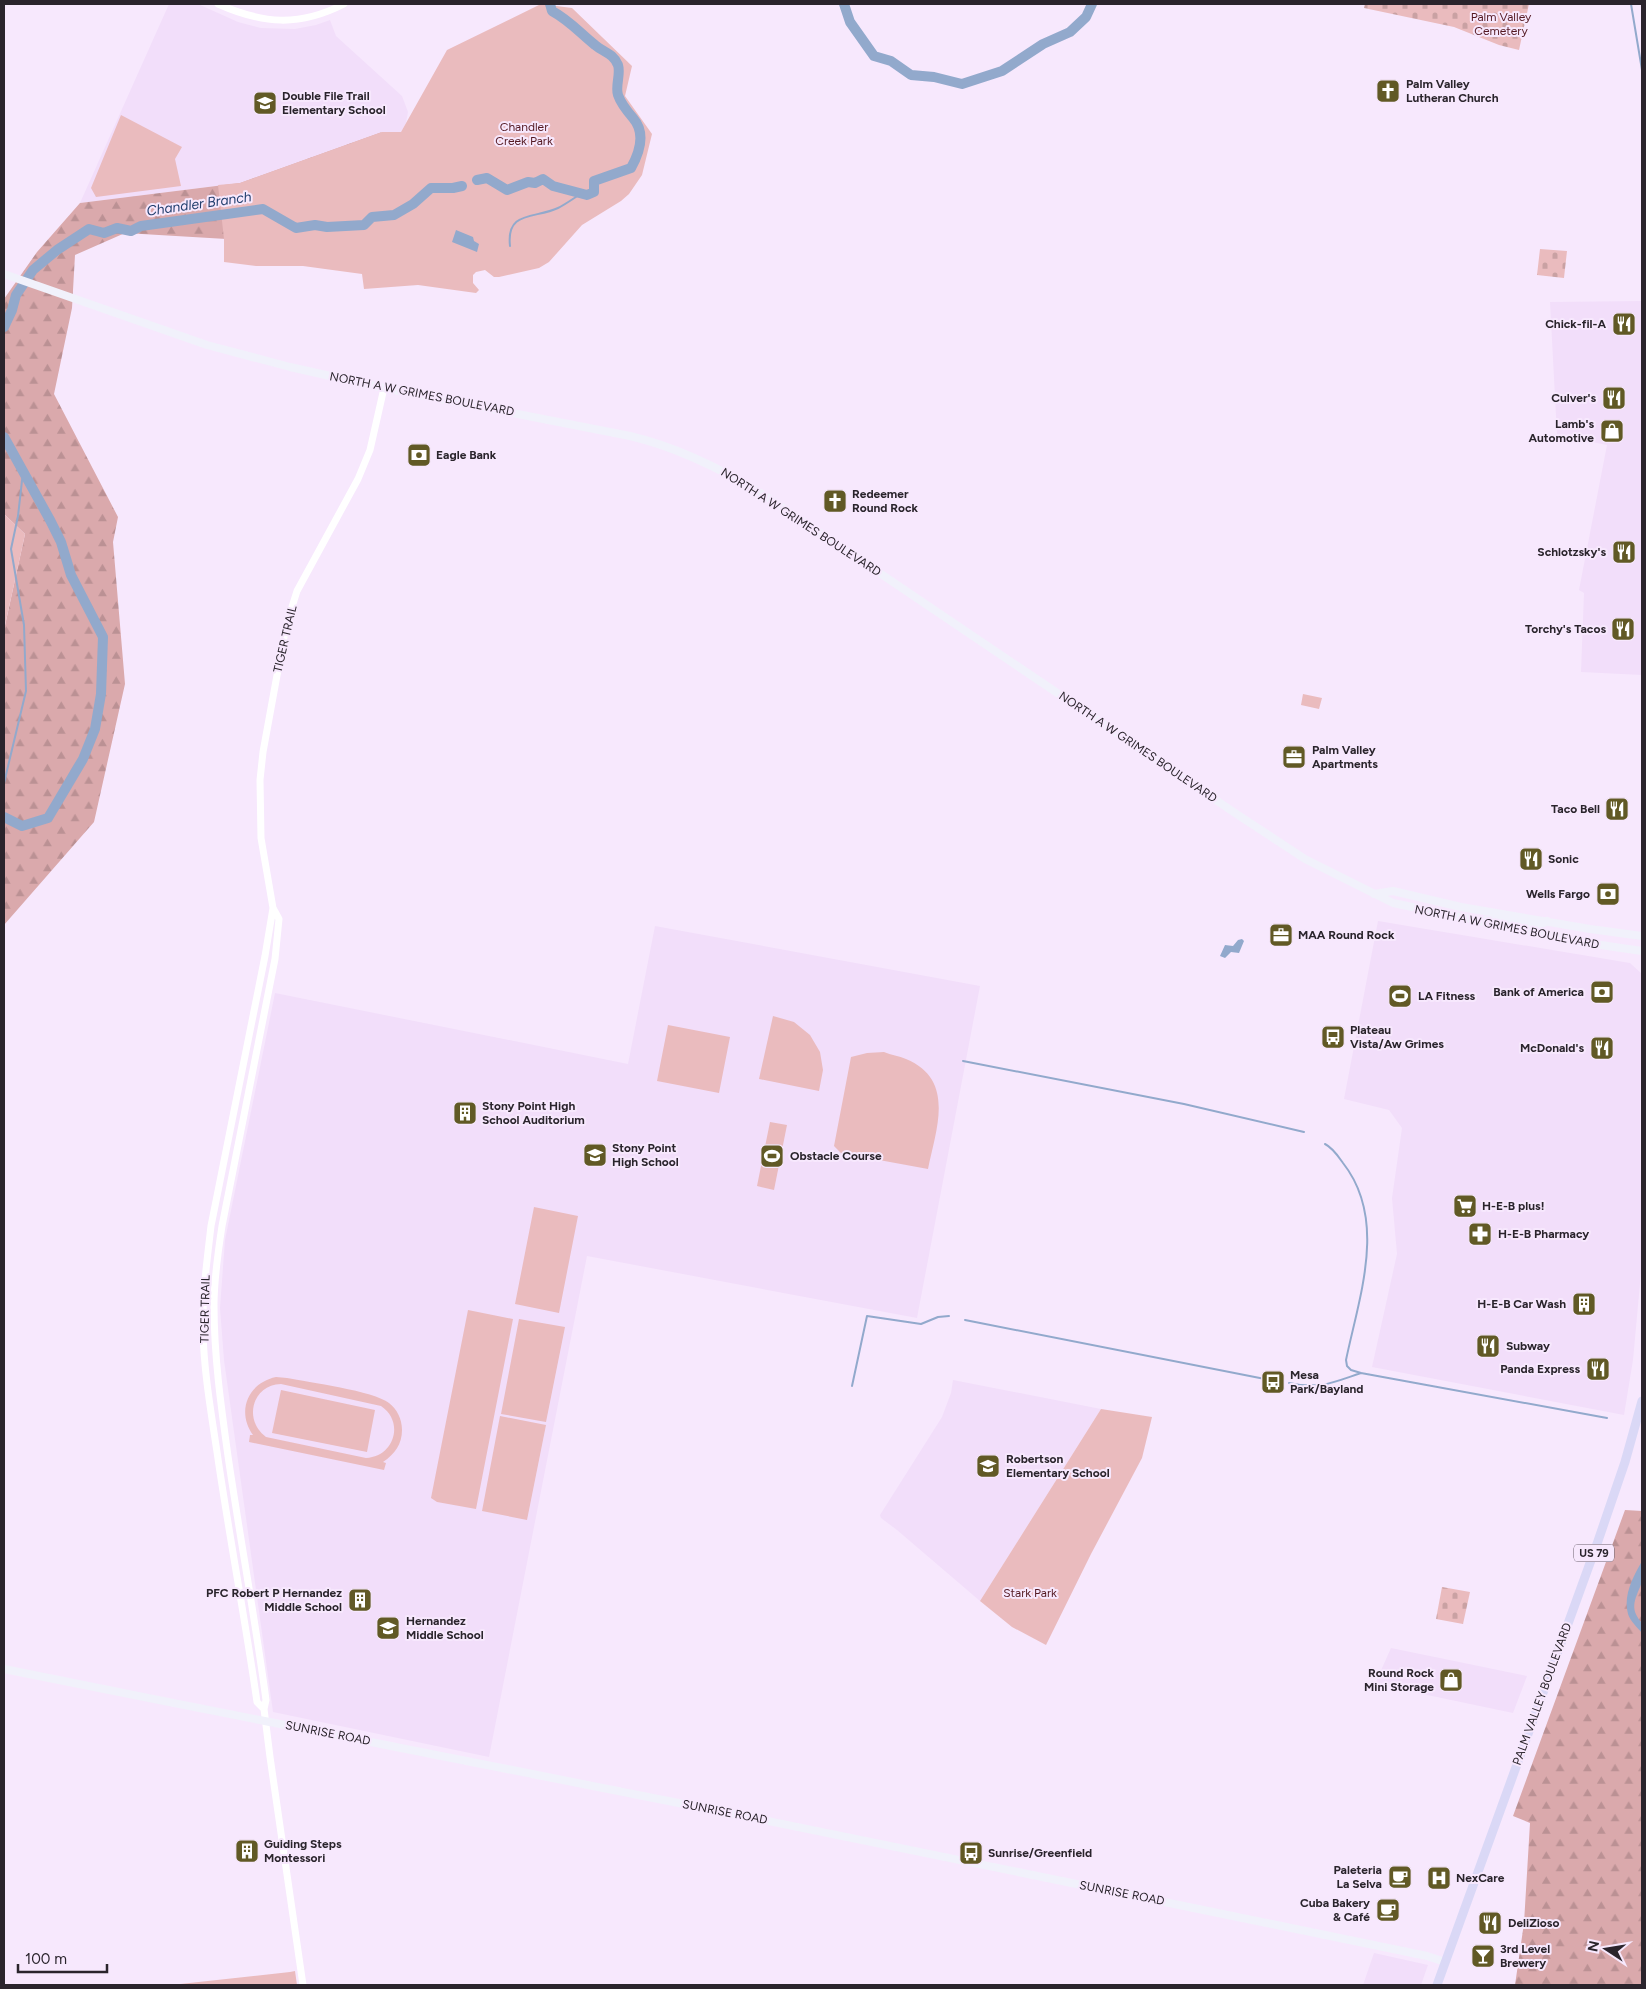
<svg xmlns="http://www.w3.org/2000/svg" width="1646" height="1989" viewBox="0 0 1646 1989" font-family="Figtree,sans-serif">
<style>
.built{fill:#f2defa}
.forest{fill:url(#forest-firs)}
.cemetery{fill:url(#cemetery-stones)}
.park{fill:#eabbbe;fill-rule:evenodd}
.water{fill:#92a9cc}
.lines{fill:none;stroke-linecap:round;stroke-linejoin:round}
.stream{stroke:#92a9cc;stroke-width:2}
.river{stroke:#92a9cc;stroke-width:10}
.tertiary{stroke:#fff;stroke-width:7}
.secondary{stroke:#f1f1fb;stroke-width:8}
.trunk{stroke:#dad8f6;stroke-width:9}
.labels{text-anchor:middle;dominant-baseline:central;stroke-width:4;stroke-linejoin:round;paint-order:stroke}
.shield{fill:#f7e8fd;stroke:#685f6b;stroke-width:1}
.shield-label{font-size:11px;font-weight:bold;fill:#2a242c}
.park-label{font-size:12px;fill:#541922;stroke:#f7e8fd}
.poi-label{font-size:12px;font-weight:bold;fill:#2a242c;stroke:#f7e8fd;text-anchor:start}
.street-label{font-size:12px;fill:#2a242c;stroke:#f7e8fd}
.water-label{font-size:14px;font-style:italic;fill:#213e6d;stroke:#f7e8fd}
</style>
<defs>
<pattern id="forest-firs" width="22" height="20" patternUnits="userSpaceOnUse" patternTransform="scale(1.25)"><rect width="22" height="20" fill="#daa9ac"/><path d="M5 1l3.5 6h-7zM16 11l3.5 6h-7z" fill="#bb9194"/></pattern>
<pattern id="cemetery-stones" width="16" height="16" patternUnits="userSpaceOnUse" patternTransform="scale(1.25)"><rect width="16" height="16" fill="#eabbbe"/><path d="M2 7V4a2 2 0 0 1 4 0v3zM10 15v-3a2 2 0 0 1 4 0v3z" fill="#c9a1a3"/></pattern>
</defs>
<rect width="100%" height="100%" fill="#f7e8fd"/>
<path class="built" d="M 169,4 L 198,4 L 238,22 L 261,28 L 295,29 L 316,25 L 330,20 L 336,36 L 402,96 L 408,112 L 406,123 L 401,132 L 382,132 L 240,183 L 80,203 Z
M 1642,301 L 1642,675 L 1581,672 L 1584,593 L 1579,590 L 1607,445 L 1557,435 L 1550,302 Z
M 1378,921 L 1630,963 L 1642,974 L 1640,1128 L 1642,1262 L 1633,1360 L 1624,1415 L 1372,1367 L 1397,1254 L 1392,1198 L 1402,1128 L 1389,1110 L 1344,1099 Z
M 655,926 L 980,986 L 917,1318 L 587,1256 L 489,1757 L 273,1712 L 224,1360 L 220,1308 L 225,1240 L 275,993 L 628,1064 Z
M 953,1380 L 1101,1409 L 980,1601 L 897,1530 L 881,1518 L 880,1515 L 942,1417 L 951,1393 Z
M 1391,1648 L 1527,1676 L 1513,1713 L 1375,1684 Z
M 1374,1953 L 1428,1965 L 1421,1985 L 1363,1985 Z"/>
<path class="forest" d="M 382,132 L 277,242 L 125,233 L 75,255 L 72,308 L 54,394 L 118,517 L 113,542 L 125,684 L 94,822 L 4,925 L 4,630 L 25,534 L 4,514 L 4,299 L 37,252 L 80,203 L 240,183 Z
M 1625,1510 L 1642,1511 L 1642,1985 L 1515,1985 L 1524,1923 L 1530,1823 L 1513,1816 Z"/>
<path class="cemetery" d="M 1365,4 L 1529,4 L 1519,50 L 1499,45 L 1454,27 L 1364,8 Z
M 1540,249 L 1567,251 L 1564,278 L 1537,275 Z
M 1442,1587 L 1470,1592 L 1463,1624 L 1436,1619 Z"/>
<path class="park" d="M 541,4 L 572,8 L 632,66 L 625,96 L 652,134 L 642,175 L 629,194 L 621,201 L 582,225 L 549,262 L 539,268 L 499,277 L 494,277 L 485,270 L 476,272 L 473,275 L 473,283 L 479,290 L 476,293 L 418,285 L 364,289 L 362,274 L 303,266 L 256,266 L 224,262 L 224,239 L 218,185 L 240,183 L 382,132 L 401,132 L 447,50 Z
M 121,115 L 182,147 L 175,159 L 181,186 L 96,197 L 91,188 Z
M 4,514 L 25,534 L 4,630 Z
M 1303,694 L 1322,698 L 1319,709 L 1301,705 Z
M 773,1016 L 794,1022 L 810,1035 L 820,1052 L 823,1070 L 819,1091 L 759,1079 Z
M 668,1025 L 730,1037 L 719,1093 L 657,1081 Z
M 884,1052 C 891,1055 899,1056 906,1059 C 956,1080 936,1129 928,1169 L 841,1153 L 834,1146 L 851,1057 L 867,1053 Z
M 770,1122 L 787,1125 L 774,1190 L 757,1186 Z
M 534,1207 L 578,1216 L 559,1313 L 515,1304 Z
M 468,1310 L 513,1319 L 476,1509 L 437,1502 L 431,1498 Z
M 519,1319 L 565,1327 L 546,1422 L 501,1414 Z
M 276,1377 L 287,1378 C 308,1382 374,1391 389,1403 C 397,1409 402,1419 402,1430 C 402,1444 395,1454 383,1462 L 386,1463 L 384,1470 L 249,1442 L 250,1435 L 253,1435 C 236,1411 248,1383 276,1377 ZM 281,1384 L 381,1406 C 405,1422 394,1457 366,1458 L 266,1437 C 243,1420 252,1385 281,1384 Z
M 281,1390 L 375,1410 L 367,1452 L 272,1433 Z
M 1101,1409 L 1152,1417 L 1142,1458 L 1091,1554 L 1046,1645 L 1012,1627 L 980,1601 Z
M 500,1416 L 546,1425 L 527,1520 L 482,1511 Z
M 295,1971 L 297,1985 L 171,1985 L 290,1972 Z"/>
<path class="water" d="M 456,230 L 473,237 L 474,241 L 479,244 L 477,252 L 452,242 Z
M 1242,939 L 1244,941 L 1239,953 L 1231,952 L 1225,958 L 1220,956 L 1225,945 L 1233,946 L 1238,940 Z
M 1642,1561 C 1642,1568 1644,1576 1642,1582 C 1636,1598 1628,1608 1642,1623 L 1642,1633 C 1638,1628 1630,1621 1628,1614 C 1623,1595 1633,1577 1642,1561 Z"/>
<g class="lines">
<path class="stream" d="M 1631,4 L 1642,70
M 510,246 C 506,210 535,219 558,208 C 566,204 574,198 582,193
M 4,783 L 26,691 L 24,625 L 11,549 L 18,516 L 23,472
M 963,1061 L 1184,1104 L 1304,1132
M 1325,1144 C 1333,1148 1338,1156 1343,1163 C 1388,1220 1359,1297 1346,1360 L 1347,1366 L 1351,1370 L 1361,1373
M 965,1320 L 1270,1380
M 1289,1383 C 1319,1390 1334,1382 1361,1373 L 1607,1418
M 852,1386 L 867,1316 L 921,1324 L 938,1317 L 949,1316"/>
<path class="river" d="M 844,4 L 850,22 L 874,56 L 891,61 L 911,75 L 934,77 L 962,84 L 1002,71 L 1043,44 L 1070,32 L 1086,17 L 1092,4
M 477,180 L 487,178 L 507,190 L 528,182 L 535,183 L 543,179 L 553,186 L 587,195 L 594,192 L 594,181 L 631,168 C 640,152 646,133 633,118 C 627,111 621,104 618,95 C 615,86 621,74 618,65 C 613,53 603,52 595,45 C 580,33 569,20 552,11 L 550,4
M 4,327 L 12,310 L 16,295 L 33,270 L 57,250 L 89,229 L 104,233 L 117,228 L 131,231 L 141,226 L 263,209 L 296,228 L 315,225 L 327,227 L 364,225 L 372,217 L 394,215 L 413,204 L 431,188 L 453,188 L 462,186
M 4,437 L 50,520 L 61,542 L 71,575 L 103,637 L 101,694 L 95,729 L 83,759 L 48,818 L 22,826 L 4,817"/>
<path class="tertiary" d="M 218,4 C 263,24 299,27 344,4
M 273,908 L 279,919 L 275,959 L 222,1226 C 218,1252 214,1279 214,1305 C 214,1356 221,1406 228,1456 C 240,1538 255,1618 266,1700 L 264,1709 L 270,1757 L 303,1985
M 264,1709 L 257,1702 C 245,1618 229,1535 217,1452 C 211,1412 204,1372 203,1332 C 202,1296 207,1261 211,1226 L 265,956 L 273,908 L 261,838 L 260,780 L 263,752 L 286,626 L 297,591 L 358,479 L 370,450 L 384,388"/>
<path class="secondary" d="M 4,274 L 207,345 L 290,367 L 384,388 L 630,436 C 681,448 726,471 770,499 L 1238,815 L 1305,859 L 1393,903 L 1580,942 L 1642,951
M 1374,894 L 1393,891 L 1461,907 L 1590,929 L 1642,936
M 1484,920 C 1501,920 1536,932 1547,921
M 4,1669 C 247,1718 490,1765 734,1814 C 965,1860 1196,1909 1427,1956 L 1445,1962"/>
<path class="trunk" d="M 1437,1985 L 1598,1541 L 1625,1462 L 1642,1401"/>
</g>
<defs>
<g id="church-square" transform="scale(1.25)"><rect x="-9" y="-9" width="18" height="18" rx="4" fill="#615925" stroke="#f7e8fd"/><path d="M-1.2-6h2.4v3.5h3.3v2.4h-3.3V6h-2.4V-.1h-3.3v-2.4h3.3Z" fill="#fff"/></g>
<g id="school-square" transform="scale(1.25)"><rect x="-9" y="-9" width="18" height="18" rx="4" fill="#615925" stroke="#f7e8fd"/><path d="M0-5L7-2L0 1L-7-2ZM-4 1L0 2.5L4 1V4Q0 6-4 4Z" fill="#fff"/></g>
<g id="restaurant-square" transform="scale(1.25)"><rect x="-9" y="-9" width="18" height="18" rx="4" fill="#615925" stroke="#f7e8fd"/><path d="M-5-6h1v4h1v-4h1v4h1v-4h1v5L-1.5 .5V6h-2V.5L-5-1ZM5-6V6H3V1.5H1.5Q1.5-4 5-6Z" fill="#fff"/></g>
<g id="shop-square" transform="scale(1.25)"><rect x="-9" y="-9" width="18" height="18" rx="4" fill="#615925" stroke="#f7e8fd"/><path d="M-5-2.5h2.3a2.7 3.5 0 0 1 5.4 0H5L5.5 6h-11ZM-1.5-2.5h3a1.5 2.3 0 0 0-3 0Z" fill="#fff"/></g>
<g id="bank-square" transform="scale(1.25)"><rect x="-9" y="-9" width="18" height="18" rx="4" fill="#615925" stroke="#f7e8fd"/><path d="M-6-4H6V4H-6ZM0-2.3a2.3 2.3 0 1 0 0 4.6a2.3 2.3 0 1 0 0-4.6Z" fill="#fff"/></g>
<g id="office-square" transform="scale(1.25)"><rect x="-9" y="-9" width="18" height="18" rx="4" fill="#615925" stroke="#f7e8fd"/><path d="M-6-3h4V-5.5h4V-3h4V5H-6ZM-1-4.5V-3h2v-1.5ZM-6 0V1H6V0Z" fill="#fff"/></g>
<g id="stadium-square" transform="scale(1.25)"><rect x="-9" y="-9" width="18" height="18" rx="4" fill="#615925" stroke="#f7e8fd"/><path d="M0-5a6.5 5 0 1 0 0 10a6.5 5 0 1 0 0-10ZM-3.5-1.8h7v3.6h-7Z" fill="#fff"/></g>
<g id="bus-square" transform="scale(1.25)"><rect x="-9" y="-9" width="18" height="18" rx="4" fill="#615925" stroke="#f7e8fd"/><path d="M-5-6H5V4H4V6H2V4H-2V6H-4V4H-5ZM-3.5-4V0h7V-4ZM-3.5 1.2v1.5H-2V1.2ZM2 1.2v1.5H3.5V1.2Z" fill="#fff"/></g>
<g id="building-square" transform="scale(1.25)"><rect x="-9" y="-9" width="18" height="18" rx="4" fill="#615925" stroke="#f7e8fd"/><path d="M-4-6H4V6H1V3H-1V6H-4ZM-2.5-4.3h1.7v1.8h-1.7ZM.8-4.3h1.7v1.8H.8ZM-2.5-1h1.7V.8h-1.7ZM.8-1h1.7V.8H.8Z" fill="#fff"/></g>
<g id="supermarket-square" transform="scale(1.25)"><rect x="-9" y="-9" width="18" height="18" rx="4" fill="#615925" stroke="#f7e8fd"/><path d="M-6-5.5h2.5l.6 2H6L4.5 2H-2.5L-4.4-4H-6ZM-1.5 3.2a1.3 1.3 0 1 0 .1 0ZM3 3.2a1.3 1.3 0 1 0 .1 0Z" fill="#fff"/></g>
<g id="pharmacy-square" transform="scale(1.25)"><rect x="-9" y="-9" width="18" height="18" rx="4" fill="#615925" stroke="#f7e8fd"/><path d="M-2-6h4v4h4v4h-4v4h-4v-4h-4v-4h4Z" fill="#fff"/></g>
<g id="cafe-square" transform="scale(1.25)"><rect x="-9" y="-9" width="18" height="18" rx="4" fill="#615925" stroke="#f7e8fd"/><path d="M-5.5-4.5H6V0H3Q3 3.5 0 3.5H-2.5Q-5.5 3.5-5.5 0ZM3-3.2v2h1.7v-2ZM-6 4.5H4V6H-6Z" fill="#fff"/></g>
<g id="hospital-square" transform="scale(1.25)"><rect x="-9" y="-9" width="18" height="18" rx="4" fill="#615925" stroke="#f7e8fd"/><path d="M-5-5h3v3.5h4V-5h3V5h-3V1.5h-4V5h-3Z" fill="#fff"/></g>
<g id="bar-square" transform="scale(1.25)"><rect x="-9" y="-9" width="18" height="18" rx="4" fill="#615925" stroke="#f7e8fd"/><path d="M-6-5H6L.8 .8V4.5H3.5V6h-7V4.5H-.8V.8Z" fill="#fff"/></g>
</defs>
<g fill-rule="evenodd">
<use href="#church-square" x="1388" y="91"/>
<use href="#school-square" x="265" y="103"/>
<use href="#restaurant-square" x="1624" y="324"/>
<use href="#restaurant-square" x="1614" y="398"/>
<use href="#shop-square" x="1612" y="431"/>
<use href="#bank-square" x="419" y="455"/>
<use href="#church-square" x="835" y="501"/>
<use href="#restaurant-square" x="1624" y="552"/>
<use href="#restaurant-square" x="1623" y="629"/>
<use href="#office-square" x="1294" y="757"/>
<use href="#restaurant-square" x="1617" y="809"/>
<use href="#restaurant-square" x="1531" y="859"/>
<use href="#bank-square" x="1608" y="894"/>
<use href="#office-square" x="1281" y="935"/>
<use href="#bank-square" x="1602" y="992"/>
<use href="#stadium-square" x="1400" y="996"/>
<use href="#bus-square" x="1333" y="1037"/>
<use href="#restaurant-square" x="1602" y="1048"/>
<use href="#building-square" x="465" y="1113"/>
<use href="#school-square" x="595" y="1155"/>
<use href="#stadium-square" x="772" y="1156"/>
<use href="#supermarket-square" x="1465" y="1206"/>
<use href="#pharmacy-square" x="1480" y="1234"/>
<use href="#building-square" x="1584" y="1304"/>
<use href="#restaurant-square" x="1488" y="1346"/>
<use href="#restaurant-square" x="1598" y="1369"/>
<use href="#bus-square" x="1273" y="1382"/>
<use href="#school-square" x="988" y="1466"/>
<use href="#building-square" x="360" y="1600"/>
<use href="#school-square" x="388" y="1628"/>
<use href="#shop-square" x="1451" y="1680"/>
<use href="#building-square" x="247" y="1851"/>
<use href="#bus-square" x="971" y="1853"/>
<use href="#cafe-square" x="1400" y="1877"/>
<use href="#hospital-square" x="1439" y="1878"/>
<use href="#cafe-square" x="1388" y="1910"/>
<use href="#restaurant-square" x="1490" y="1923"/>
<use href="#bar-square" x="1483" y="1956"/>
</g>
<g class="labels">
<rect class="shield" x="1574" y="1544.5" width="40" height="17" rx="4"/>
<g class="shield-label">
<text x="1594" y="1553">US 79</text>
</g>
<g class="park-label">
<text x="1501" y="17">Palm Valley<tspan x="1501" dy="14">Cemetery</tspan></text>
<text x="524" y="127">Chandler<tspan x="524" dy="14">Creek Park</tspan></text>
<text x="1030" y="1593">Stark Park</text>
</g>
<g class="poi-label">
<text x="1406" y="84">Palm Valley<tspan x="1406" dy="14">Lutheran Church</tspan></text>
<text x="282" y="96">Double File Trail<tspan x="282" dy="14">Elementary School</tspan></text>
<text x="1606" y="324" text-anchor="end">Chick-fil-A</text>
<text x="1596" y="398" text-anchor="end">Culver's</text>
<text x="1594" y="424" text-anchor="end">Lamb's<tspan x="1594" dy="14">Automotive</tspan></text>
<text x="436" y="455">Eagle Bank</text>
<text x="852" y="494">Redeemer<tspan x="852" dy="14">Round Rock</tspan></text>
<text x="1606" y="552" text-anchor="end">Schlotzsky's</text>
<text x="1606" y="629" text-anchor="end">Torchy's Tacos</text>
<text x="1312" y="750">Palm Valley<tspan x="1312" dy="14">Apartments</tspan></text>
<text x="1600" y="809" text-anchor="end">Taco Bell</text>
<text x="1548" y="859">Sonic</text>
<text x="1590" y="894" text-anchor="end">Wells Fargo</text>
<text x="1298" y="935">MAA Round Rock</text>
<text x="1584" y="992" text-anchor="end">Bank of America</text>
<text x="1418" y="996">LA Fitness</text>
<text x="1350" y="1030">Plateau<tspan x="1350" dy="14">Vista/Aw Grimes</tspan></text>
<text x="1584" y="1048" text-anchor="end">McDonald's</text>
<text x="482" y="1106">Stony Point High<tspan x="482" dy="14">School Auditorium</tspan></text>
<text x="612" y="1148">Stony Point<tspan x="612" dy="14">High School</tspan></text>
<text x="790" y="1156">Obstacle Course</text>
<text x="1482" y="1206">H-E-B plus!</text>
<text x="1498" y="1234">H-E-B Pharmacy</text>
<text x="1566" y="1304" text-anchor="end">H-E-B Car Wash</text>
<text x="1506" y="1346">Subway</text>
<text x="1580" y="1369" text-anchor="end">Panda Express</text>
<text x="1290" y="1375">Mesa<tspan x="1290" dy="14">Park/Bayland</tspan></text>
<text x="1006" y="1459">Robertson<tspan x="1006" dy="14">Elementary School</tspan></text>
<text x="342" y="1593" text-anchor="end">PFC Robert P Hernandez<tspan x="342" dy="14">Middle School</tspan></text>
<text x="406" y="1621">Hernandez<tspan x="406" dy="14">Middle School</tspan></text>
<text x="1434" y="1673" text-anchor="end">Round Rock<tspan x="1434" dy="14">Mini Storage</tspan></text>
<text x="264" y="1844">Guiding Steps<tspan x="264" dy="14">Montessori</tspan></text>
<text x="988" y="1853">Sunrise/Greenfield</text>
<text x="1382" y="1870" text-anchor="end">Paleteria<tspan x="1382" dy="14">La Selva</tspan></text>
<text x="1456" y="1878">NexCare</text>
<text x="1370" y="1903" text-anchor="end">Cuba Bakery<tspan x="1370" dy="14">&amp; Café</tspan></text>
<text x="1508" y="1923">DeliZioso</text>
<text x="1500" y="1949">3rd Level<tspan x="1500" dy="14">Brewery</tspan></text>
</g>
<g class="street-label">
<text transform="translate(422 394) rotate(11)">NORTH A W GRIMES BOULEVARD</text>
<text transform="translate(801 522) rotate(33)">NORTH A W GRIMES BOULEVARD</text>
<text transform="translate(285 639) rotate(-77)">TIGER TRAIL</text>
<text transform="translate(1138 747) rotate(34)">NORTH A W GRIMES BOULEVARD</text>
<text transform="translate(1507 927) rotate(11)">NORTH A W GRIMES BOULEVARD</text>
<text transform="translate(205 1309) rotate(-89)">TIGER TRAIL</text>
<text transform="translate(1542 1694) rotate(-70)">PALM VALLEY BOULEVARD</text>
<text transform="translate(328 1733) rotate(11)">SUNRISE ROAD</text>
<text transform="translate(725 1812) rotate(11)">SUNRISE ROAD</text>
<text transform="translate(1122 1893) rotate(11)">SUNRISE ROAD</text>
</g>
<g class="water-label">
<text transform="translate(199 204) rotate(-8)">Chandler Branch</text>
</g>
</g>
<rect width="1646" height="1989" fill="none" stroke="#2a242c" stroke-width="10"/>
<g transform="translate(1606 1949) rotate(282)" stroke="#f7e8fd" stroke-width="4" paint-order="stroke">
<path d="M0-4L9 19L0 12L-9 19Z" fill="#2a242c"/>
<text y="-8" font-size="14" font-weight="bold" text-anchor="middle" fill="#2a242c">N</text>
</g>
<path d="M18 1964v8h89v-8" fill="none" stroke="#2a242c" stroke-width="2.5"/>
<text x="25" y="1964" font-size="15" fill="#2a242c" stroke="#f7e8fd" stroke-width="4" paint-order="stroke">100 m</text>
</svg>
